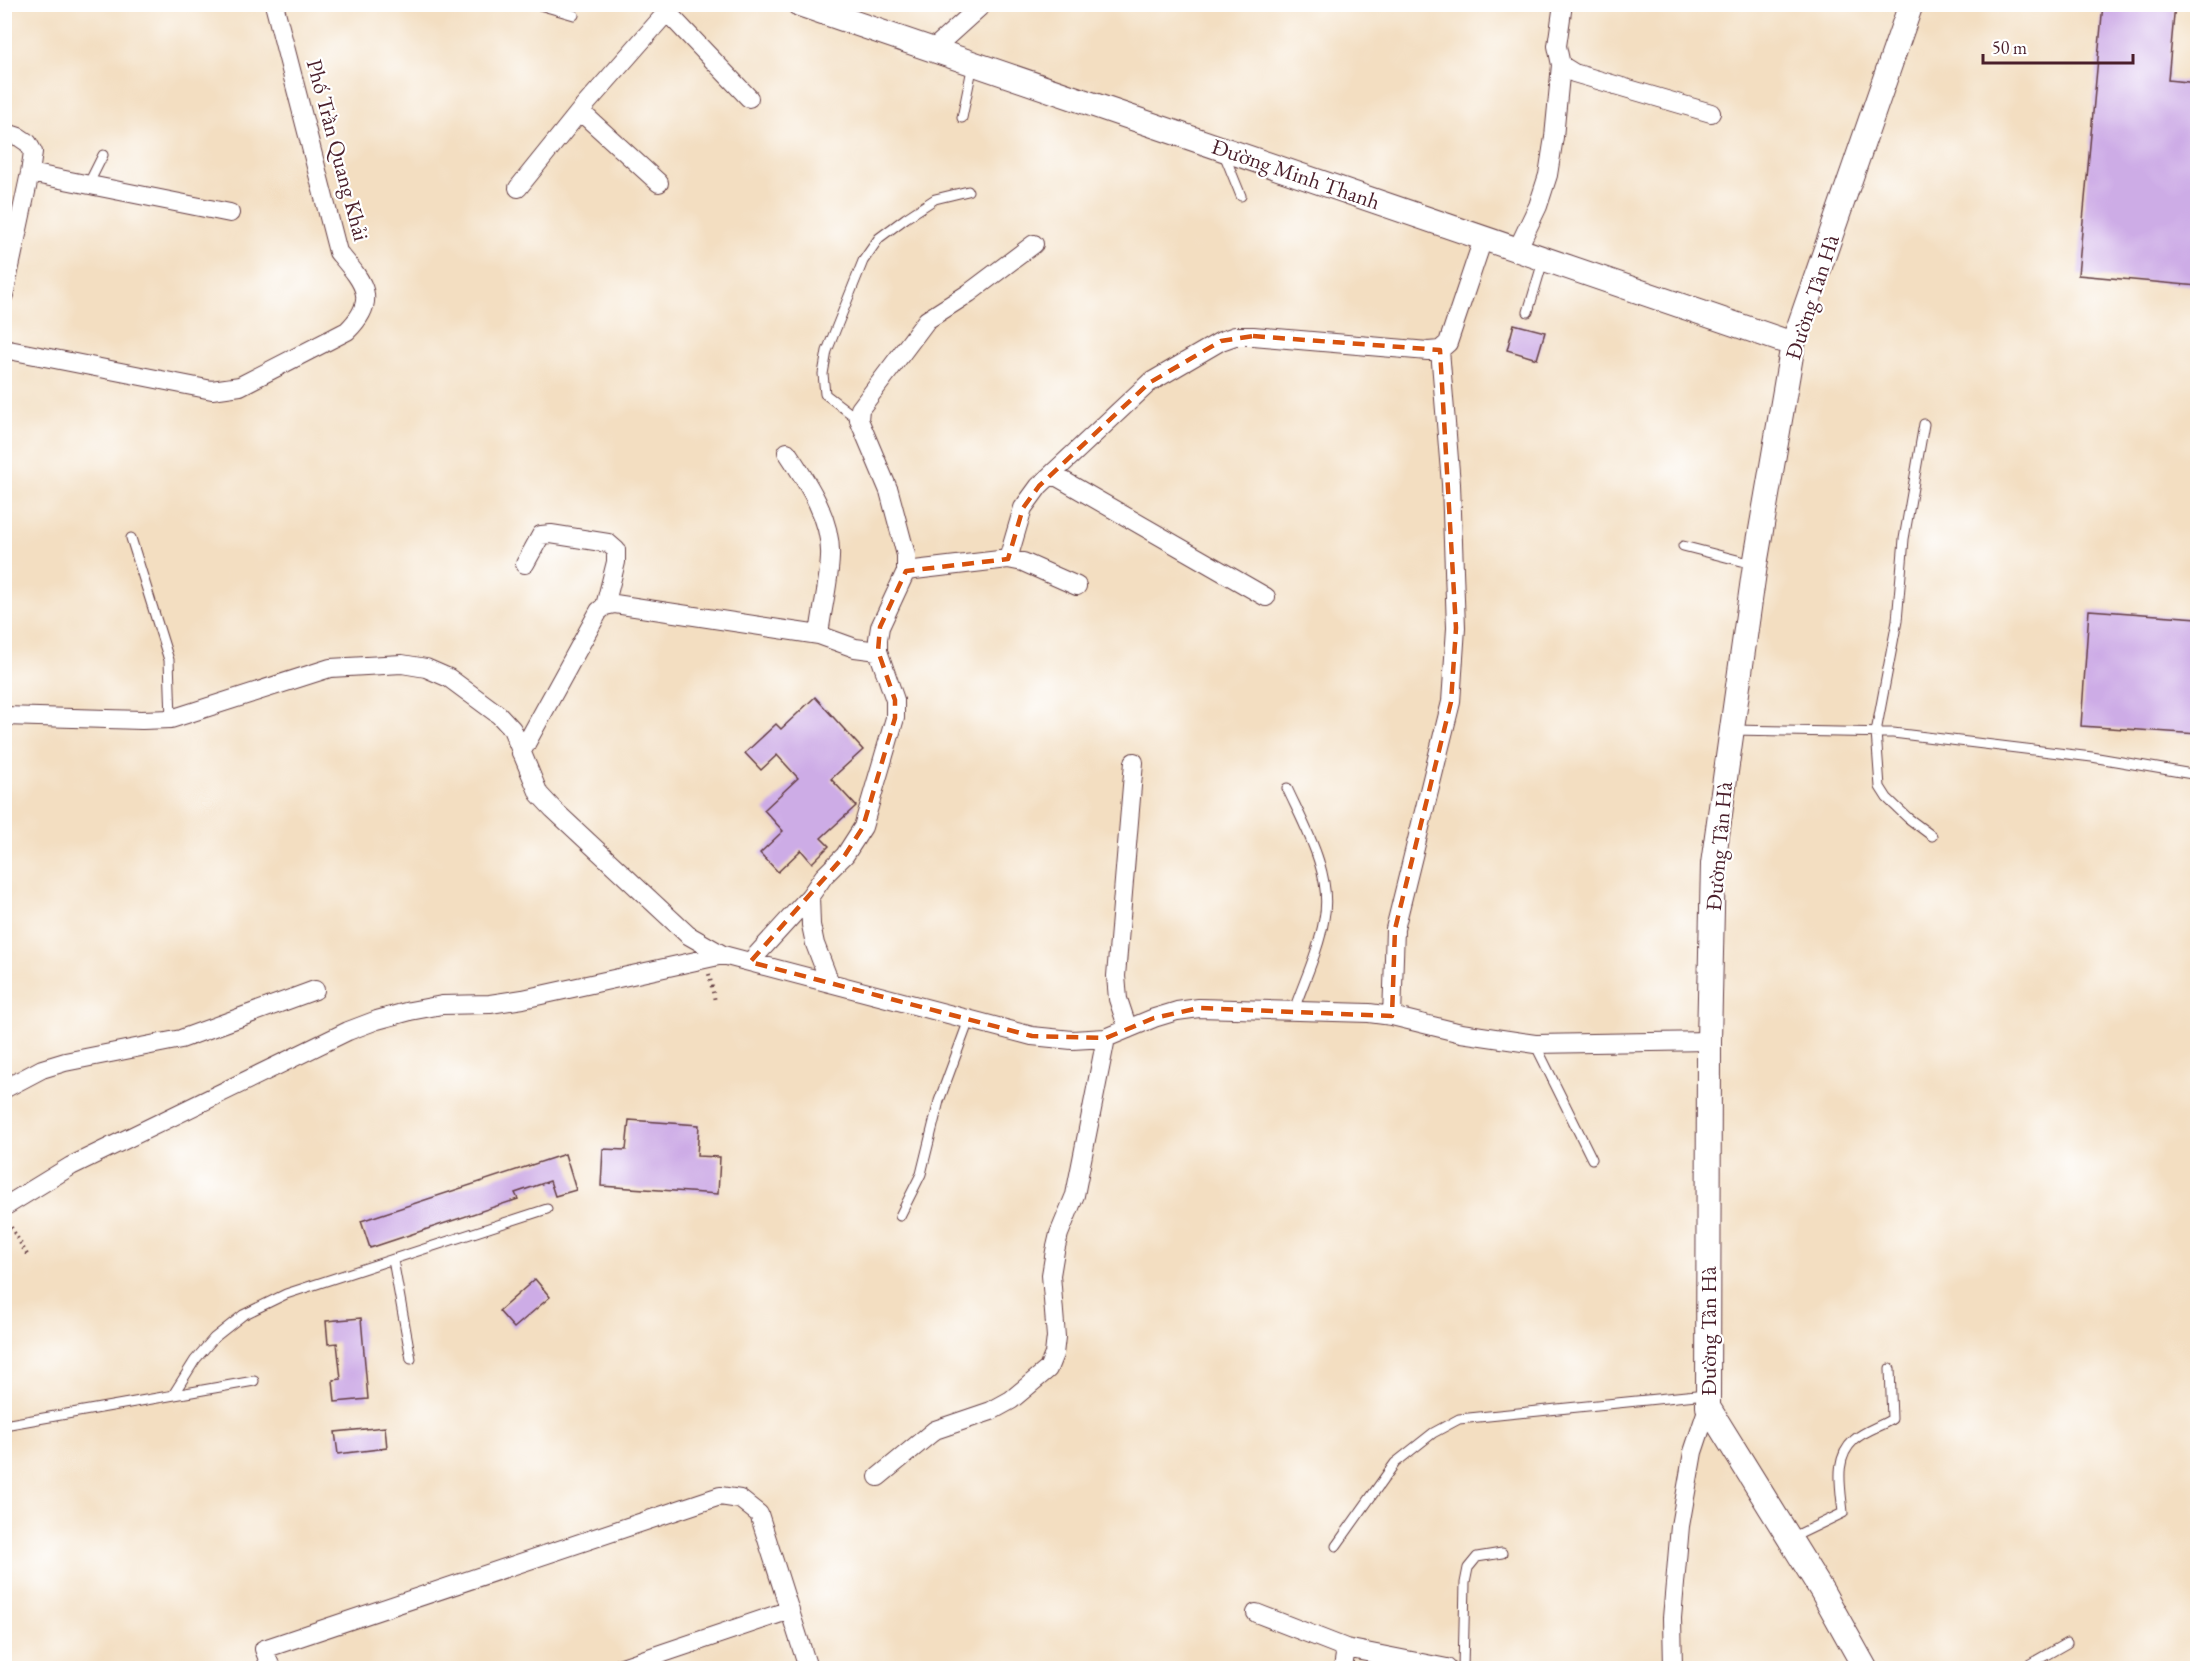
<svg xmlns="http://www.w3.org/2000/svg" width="2202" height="1673" viewBox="0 0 2202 1673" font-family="'EB Garamond',serif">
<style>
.building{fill:#cdace6}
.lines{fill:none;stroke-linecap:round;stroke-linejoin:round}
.lane-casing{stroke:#633c42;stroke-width:11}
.street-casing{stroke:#633c42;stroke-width:20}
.secondary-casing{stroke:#633c42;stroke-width:26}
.path{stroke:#633c42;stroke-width:4;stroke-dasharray:1.5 4.5;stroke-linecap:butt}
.lane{stroke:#fff;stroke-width:9}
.street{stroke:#fff;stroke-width:18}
.secondary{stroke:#fff;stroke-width:24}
.marked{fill:none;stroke:#d8530f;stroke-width:4.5;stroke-dasharray:12 8;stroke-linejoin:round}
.labels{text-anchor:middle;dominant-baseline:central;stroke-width:4.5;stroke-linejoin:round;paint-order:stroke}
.street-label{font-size:22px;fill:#4a1f2b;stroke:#fff}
</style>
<rect width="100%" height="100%" fill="#fff"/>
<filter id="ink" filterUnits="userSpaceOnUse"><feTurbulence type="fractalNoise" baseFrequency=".0167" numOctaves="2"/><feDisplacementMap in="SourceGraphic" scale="12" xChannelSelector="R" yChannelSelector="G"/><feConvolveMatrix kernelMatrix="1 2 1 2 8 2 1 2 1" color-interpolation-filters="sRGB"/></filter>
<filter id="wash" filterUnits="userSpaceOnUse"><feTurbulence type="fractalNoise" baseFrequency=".008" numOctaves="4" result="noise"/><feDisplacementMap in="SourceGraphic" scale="24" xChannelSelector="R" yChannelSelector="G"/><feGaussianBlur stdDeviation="1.35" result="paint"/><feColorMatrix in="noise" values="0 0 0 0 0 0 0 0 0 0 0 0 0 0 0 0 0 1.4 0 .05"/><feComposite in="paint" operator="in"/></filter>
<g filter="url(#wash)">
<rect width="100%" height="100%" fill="#f3dec1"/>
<g id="blocks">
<path class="building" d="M 2103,4 L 2175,4 L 2168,80 L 2198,83 L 2198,286 L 2078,275 Z
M 1514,324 L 1545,332 L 1537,359 L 1507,350 Z
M 2089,610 L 2198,618 L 2198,734 L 2081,726 Z
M 815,697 L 863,750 L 831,779 L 856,806 L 821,838 L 829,846 L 812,863 L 801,850 L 778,872 L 760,853 L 783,831 L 764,810 L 798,778 L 777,755 L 761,770 L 745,753 L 776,724 L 781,729 Z
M 629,1120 L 699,1125 L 697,1156 L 720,1157 L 718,1194 L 601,1186 L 603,1149 L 626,1150 Z
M 565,1154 L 576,1190 L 555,1196 L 550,1181 L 515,1193 L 518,1199 L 370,1248 L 361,1221 Z
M 535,1279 L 550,1297 L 514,1328 L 499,1311 Z
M 361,1318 L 368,1399 L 335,1402 L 333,1380 L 341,1379 L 337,1343 L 328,1344 L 326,1321 Z
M 385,1427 L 387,1448 L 338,1454 L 335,1432 Z"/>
</g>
</g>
<g filter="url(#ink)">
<use href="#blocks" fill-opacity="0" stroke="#633c42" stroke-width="1.5"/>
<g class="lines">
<g class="lane-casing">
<path id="lane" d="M 536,4 L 574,15
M 962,118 L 973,64
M 1224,154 L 1241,196
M 88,185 L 103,155
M 1528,312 L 1543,261
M 859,420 L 825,394 L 823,374 L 827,351 L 863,261 L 879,238 L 906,218 L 935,199 L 968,191
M 1924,424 L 1904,539 L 1897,621 L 1876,732 L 1880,787 L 1887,798 L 1908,818 L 1932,836
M 131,538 L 169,660 L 171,719
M 1683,546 L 1753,564
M 1732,730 L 1893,733 L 2092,757 L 2198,775
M 1287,788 C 1305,827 1333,875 1324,919 C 1319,950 1304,981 1294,1010
M 1535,1044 L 1592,1159
M 900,1216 L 921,1174 L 939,1101 L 969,1020
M 393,1260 L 411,1359
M 173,1395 L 195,1360 L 214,1338 L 243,1315 L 286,1294 L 547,1209
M 4,1425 L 254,1381
M 1791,1538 L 1843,1513 C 1841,1488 1833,1459 1854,1440 C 1864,1431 1881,1426 1892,1419 L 1890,1369
M 1336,1546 L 1395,1463 L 1433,1433 L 1459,1419 L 1706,1394
M 1463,1668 L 1465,1583 L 1468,1568 L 1477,1557 L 1502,1553
M 2023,1668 L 2067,1643"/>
</g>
<g class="street-casing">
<path id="street" d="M 667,12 L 749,98
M 932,50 L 983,4
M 1561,65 L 1574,73 L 1711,113
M 580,111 L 659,183
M 4,132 L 19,137 L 28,143 L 33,152 L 30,173 L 4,295
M 30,173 L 230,213
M 518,188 L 580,111 L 674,4
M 1517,250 L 1538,206 L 1548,175 L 1554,137 L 1561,65 L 1557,46 L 1563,4
M 4,349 L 212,390 L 240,386 L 347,331 C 380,299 363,282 338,252 L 274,4
M 787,452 C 807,482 832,519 830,557 C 829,583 822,609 819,635
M 1052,474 L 1266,597
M 1008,559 L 1023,508 L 1039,486 L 1149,383 L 1221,341 L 1235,336 L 1253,336 L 1428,351 L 1440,350 L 1448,343 L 1483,239
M 525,564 L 541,535 L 551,534 L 608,543 L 616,550 L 616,562 L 605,606
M 906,571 L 1008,559 L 1023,562 L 1077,586
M 4,716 L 142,720 L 171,719 L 330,668 L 402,664 L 426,668 L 449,678 L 499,715 L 512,729 L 539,794 L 553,809 L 688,935 L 723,955 L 1032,1036 L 1072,1040 L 1106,1038 L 1154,1018 L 1177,1011 L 1199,1008 L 1369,1013 L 1392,1016 L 1461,1033 L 1535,1044 L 1709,1041
M 521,753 L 599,611 L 605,606 L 615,604 L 819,635 L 855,648 L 878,651
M 750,962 L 810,896
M 830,983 L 815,944 L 811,925 L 810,896 L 824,876 L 845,855 L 863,827 L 895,718 L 895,700 L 878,651 L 878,639 L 880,627 L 906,571 L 906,555 L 889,491 L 859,420 L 860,409 L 927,320 L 969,293 L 1034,244
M 1392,1016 L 1395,929 L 1451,702 L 1456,628 L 1451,484 L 1440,350
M 1128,1029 L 1118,999 L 1116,976 L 1134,762
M 4,1089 L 42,1069 L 65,1062 L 181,1039 L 315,990
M 4,1207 L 71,1166 L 348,1031 L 377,1020 L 410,1011 L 442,1005 L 490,1004 L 523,999 L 723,955
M 878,1477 L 935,1430 L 991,1411 L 1011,1400 L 1048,1369 L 1054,1354 L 1056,1337 L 1051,1275 L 1055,1251 L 1059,1234 L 1075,1195 L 1106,1038
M 1256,1613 L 1346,1648 L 1447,1668
M 271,1668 L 264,1649 L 720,1496 L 740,1499 L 759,1514 L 808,1668
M 619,1668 L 790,1610
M 1343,1668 L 1346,1648
M 1673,1668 L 1672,1618 L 1680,1526 L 1693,1452 L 1708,1407"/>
</g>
<g class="secondary-casing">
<path id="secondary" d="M 799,4 L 1793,344
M 1865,1668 L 1822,1591 L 1708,1407 L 1709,1041 L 1713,864 L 1755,565 L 1793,344 L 1911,4"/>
</g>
<path class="path" d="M 709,974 L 715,1001
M 8,1222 L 29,1258"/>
<use href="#lane" class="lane"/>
<use href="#street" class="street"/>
<use href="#secondary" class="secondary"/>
</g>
</g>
<path class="marked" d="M 1253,336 L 1440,350 L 1456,628 L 1451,702 L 1395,929 L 1392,1016 L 1199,1008 L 1154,1018 L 1106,1038 L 1032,1036 L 750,962 L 845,855 L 863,827 L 895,718 L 895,700 L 878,651 L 880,627 L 906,571 L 1008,559 L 1023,508 L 1039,486 L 1149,383 L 1221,341 Z"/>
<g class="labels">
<g class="street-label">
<text transform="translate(338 150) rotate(75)">Phố Trần Quang Khải</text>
<text transform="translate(1296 174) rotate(19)">Đường Minh Thanh</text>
<text transform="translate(1812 297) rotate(-72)">Đường Tân Hà</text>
<text transform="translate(1719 846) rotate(-85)">Đường Tân Hà</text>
<text transform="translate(1708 1331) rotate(-90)">Đường Tân Hà</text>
</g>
</g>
<rect width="2202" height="1673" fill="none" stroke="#fff" stroke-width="24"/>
<path d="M1983 54v9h150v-9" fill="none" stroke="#4a1f2b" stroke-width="3"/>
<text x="1992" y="54" font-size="18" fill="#4a1f2b" stroke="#ffffff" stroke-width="4.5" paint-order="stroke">50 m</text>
</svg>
